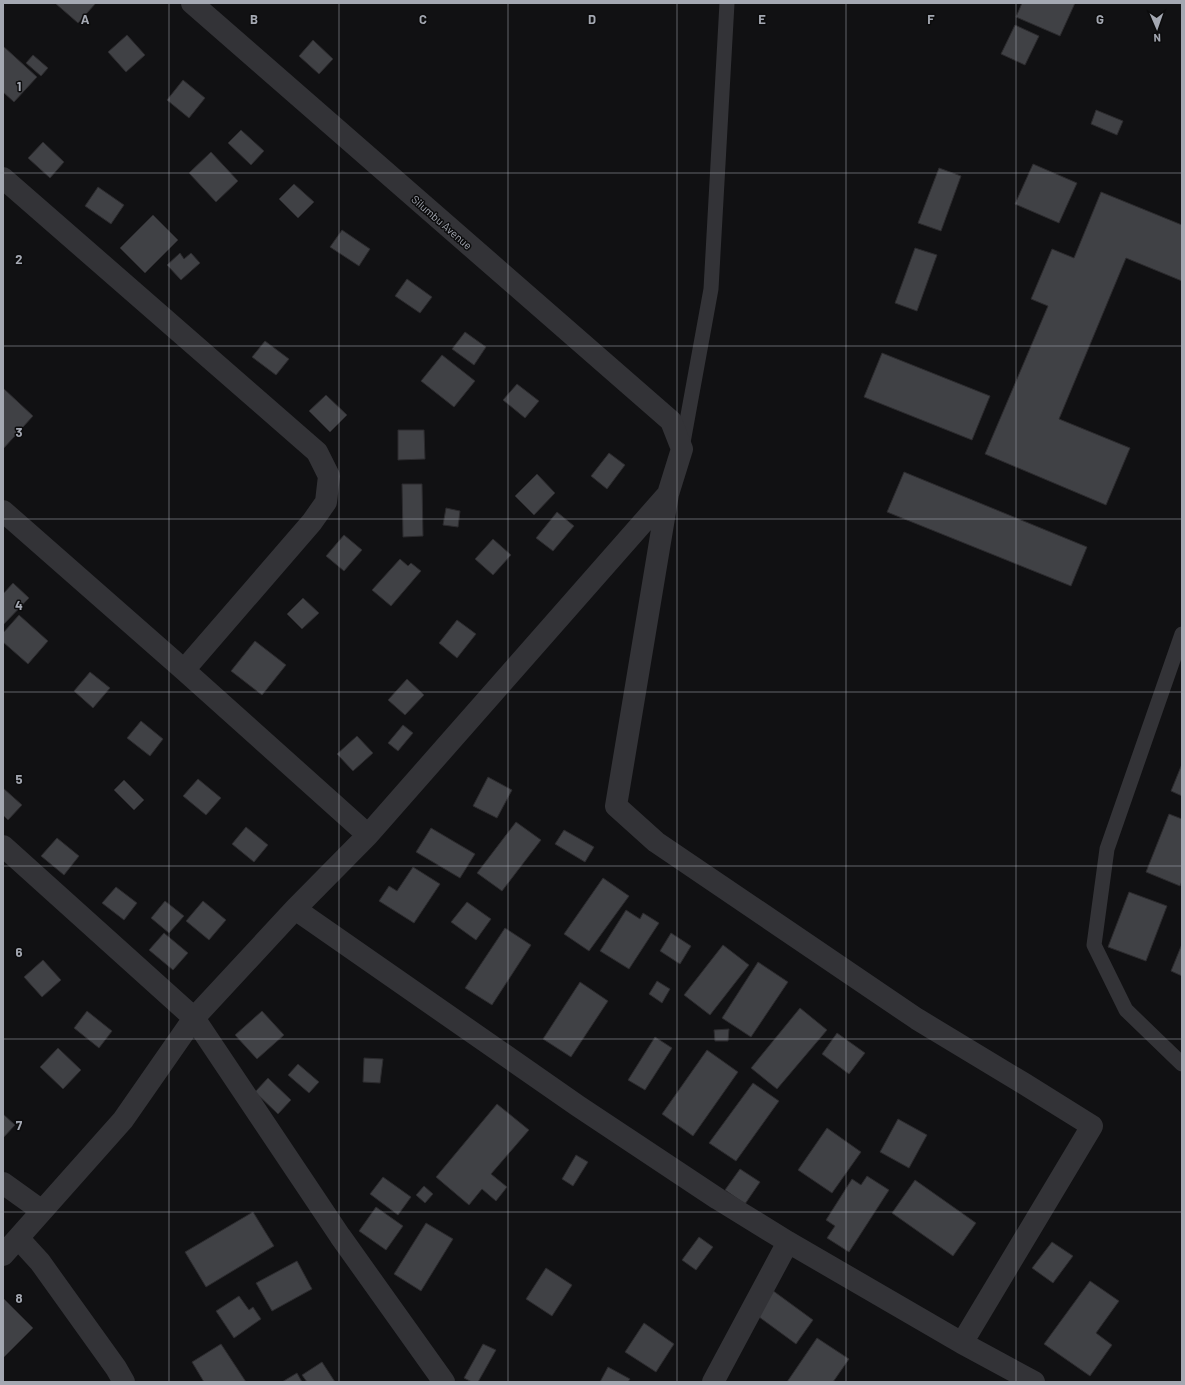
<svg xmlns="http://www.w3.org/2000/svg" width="1185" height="1385" viewBox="0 0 1185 1385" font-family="Barlow,sans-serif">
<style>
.building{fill:#404145;stroke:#2c2b2e}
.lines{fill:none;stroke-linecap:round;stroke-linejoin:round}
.service{stroke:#333337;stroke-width:15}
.minor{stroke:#333337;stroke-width:22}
.grid{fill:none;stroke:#a4a8b2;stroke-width:1;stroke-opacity:0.55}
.labels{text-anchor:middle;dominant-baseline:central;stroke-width:3;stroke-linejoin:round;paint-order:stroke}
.street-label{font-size:11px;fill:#a4a8b2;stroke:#0c0c0d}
.grid-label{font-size:13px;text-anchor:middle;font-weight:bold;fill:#a4a8b2;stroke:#0c0c0d;stroke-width:3;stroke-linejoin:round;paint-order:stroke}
</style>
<rect width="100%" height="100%" fill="#111113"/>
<path class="building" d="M 55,3 L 96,3 L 78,23 Z
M 1022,3 L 1075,3 L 1060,36 L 1016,17 Z
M 1015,25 L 1039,36 L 1025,65 L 1001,54 Z
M 127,35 L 145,55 L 126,72 L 108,52 Z
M 313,40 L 333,59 L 319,74 L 299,56 Z
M 3,46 L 37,77 L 14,102 L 3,92 Z
M 33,55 L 48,68 L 41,76 L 26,63 Z
M 183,80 L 205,98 L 189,118 L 167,100 Z
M 1096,110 L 1123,121 L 1117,135 L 1091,124 Z
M 241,130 L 264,151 L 251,165 L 228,143 Z
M 43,142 L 64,162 L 50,178 L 28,158 Z
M 211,152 L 238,181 L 216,202 L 189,173 Z
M 1033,164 L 1077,183 L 1059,223 L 1015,204 Z
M 939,168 L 961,176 L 941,231 L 918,223 Z
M 294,184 L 314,202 L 298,218 L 279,199 Z
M 98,187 L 124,205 L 111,224 L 85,206 Z
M 1101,192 L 1182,225 L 1182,281 L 1126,258 L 1059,419 L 1130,448 L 1106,505 L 985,454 L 1048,306 L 1031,299 L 1052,249 L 1074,258 Z
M 153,215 L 178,240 L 145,273 L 120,248 Z
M 342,230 L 370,249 L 359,266 L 330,247 Z
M 915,248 L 937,255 L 917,311 L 895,303 Z
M 180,253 L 184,259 L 191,253 L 200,263 L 181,280 L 167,265 Z
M 407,279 L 432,297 L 420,313 L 395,296 Z
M 465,332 L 486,347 L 474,365 L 452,349 Z
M 265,341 L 289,359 L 276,375 L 252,357 Z
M 882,353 L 990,396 L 972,440 L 864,397 Z
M 442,355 L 475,381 L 454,407 L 421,381 Z
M 517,384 L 539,401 L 525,418 L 503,400 Z
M 3,388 L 33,416 L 3,449 Z
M 326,395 L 347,415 L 330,432 L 309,411 Z
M 398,430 L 424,430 L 425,459 L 398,460 Z
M 609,453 L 625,465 L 607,489 L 591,476 Z
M 904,472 L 1087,547 L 1071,586 L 887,512 Z
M 537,474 L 555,493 L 534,515 L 515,496 Z
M 402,484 L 422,484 L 423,536 L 403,537 Z
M 446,508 L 460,511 L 458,527 L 443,525 Z
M 557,512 L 574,526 L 553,551 L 536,538 Z
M 344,535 L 362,550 L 344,571 L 326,556 Z
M 493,539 L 511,555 L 493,575 L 475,559 Z
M 400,559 L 408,566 L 411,563 L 421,571 L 391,606 L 372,590 Z
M 13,583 L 29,598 L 3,625 L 3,594 Z
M 303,598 L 319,613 L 302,629 L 287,614 Z
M 19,615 L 48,641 L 28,664 L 3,642 L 3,633 Z
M 457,620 L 476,634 L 457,658 L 439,643 Z
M 255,641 L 286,665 L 262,695 L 231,671 Z
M 90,672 L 110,688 L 93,708 L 74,691 Z
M 407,679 L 424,695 L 405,715 L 388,700 Z
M 141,721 L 163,739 L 150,756 L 127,738 Z
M 403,725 L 413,733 L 398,751 L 388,743 Z
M 357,736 L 373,753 L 353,771 L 337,754 Z
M 1182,764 L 1182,796 L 1171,791 Z
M 488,777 L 512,790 L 497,818 L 473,806 Z
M 198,779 L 221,798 L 206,815 L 183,796 Z
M 124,780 L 144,800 L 134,810 L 114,790 Z
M 3,788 L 22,805 L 8,820 L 3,815 Z
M 1169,814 L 1182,819 L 1182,881 L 1180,886 L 1146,872 Z
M 516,822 L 541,840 L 502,891 L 477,873 Z
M 246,827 L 268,845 L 254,862 L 232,844 Z
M 431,828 L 475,854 L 460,878 L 416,852 Z
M 564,830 L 594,847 L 585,862 L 555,844 Z
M 57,838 L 79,856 L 64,875 L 41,856 Z
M 413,867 L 440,884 L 414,923 L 379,901 L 389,886 L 397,891 Z
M 603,878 L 629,896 L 589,951 L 564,934 Z
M 116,887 L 137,903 L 124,920 L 102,903 Z
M 1129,892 L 1167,906 L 1146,961 L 1108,947 Z
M 165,901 L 184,916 L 169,933 L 151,918 Z
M 203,901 L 226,920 L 209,940 L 186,921 Z
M 467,902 L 491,919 L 476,940 L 451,922 Z
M 626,910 L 640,919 L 643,913 L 659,923 L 629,969 L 600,951 Z
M 505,928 L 531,945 L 492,1005 L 465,988 Z
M 164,933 L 188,953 L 173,970 L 149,950 Z
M 671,933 L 691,946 L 680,964 L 660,951 Z
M 1182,944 L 1182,976 L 1171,971 Z
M 723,945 L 749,965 L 710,1015 L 684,995 Z
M 43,960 L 61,980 L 42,997 L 24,977 Z
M 758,962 L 788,982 L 751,1037 L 722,1018 Z
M 657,981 L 670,989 L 662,1003 L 649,994 Z
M 580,982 L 608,1001 L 571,1057 L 543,1039 Z
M 800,1008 L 827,1030 L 777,1089 L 751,1068 Z
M 87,1011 L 112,1031 L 99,1048 L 74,1028 Z
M 262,1011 L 284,1035 L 257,1059 L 235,1035 Z
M 729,1029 L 728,1041 L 715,1041 L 714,1030 Z
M 837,1033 L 865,1053 L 849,1074 L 822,1054 Z
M 655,1037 L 672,1048 L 645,1090 L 628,1080 Z
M 58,1048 L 81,1070 L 63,1089 L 40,1067 Z
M 707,1050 L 738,1072 L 693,1136 L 662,1114 Z
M 364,1058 L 383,1059 L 380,1083 L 363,1082 Z
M 298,1064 L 319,1082 L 309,1093 L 288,1075 Z
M 268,1078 L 291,1100 L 278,1114 L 255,1092 Z
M 753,1083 L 779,1101 L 736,1161 L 709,1143 Z
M 497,1104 L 529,1130 L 491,1174 L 507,1187 L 496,1201 L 482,1189 L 469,1205 L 436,1177 Z
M 3,1114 L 15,1125 L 3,1138 Z
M 898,1119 L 927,1135 L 909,1168 L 880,1152 Z
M 827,1128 L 861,1152 L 832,1193 L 798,1170 Z
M 576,1155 L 588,1162 L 573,1186 L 562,1179 Z
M 740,1169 L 760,1182 L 745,1204 L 725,1190 Z
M 867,1176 L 889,1190 L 849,1252 L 827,1238 L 835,1226 L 826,1220 L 852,1179 L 861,1185 Z
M 383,1177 L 411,1197 L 398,1215 L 370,1194 Z
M 915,1180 L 976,1223 L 953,1256 L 892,1213 Z
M 424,1186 L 433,1194 L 425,1203 L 416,1195 Z
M 376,1207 L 403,1226 L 386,1250 L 359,1231 Z
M 253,1212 L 274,1246 L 206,1287 L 185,1252 Z
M 426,1223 L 453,1239 L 421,1291 L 394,1274 Z
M 699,1237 L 713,1247 L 696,1270 L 682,1260 Z
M 1052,1242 L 1073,1256 L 1053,1283 L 1032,1268 Z
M 297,1261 L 312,1289 L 272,1311 L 256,1283 Z
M 546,1268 L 572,1285 L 552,1316 L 526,1299 Z
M 1090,1281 L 1119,1301 L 1096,1333 L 1112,1345 L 1090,1376 L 1044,1344 Z
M 772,1290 L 813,1320 L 796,1344 L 755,1314 Z
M 239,1296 L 249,1310 L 253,1307 L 261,1319 L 234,1338 L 216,1311 Z
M 3,1298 L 33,1328 L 3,1358 Z
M 644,1323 L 674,1344 L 656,1372 L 625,1352 Z
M 817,1338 L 849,1359 L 833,1382 L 787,1382 Z
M 221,1344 L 246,1382 L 204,1382 L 192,1362 Z
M 483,1344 L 496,1350 L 478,1382 L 472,1382 L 464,1378 Z
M 322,1362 L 335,1382 L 307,1382 L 302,1375 Z
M 608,1367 L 630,1379 L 628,1382 L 600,1382 Z
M 297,1373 L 302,1382 L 282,1382 Z"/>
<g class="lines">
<path class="service" d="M 682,448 L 711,289 L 727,3
M 1182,634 L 1107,849 L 1094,945 L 1126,1010 L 1182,1064"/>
<path class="minor" d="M 3,178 L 317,452 L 329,476 L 326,502 L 312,522 L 184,670
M 668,494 L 616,806 L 656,842 L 917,1019 L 1023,1083 L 1092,1126 L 962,1343
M 3,511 L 184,670 L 368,835
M 3,846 L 194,1018 L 340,1236 L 444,1382
M 295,909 L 578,1106 L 718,1199 L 788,1242 L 962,1343 L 1034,1382
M 3,1183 L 42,1211
M 19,1239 L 40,1262 L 116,1368 L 124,1382
M 3,1255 L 123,1120 L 194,1018 L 295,909 L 368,835 L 668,494 L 682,449 L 671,421 L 192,3
M 713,1382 L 788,1242"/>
</g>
<path class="grid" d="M 169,3 L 169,1382M 339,3 L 339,1382M 508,3 L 508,1382M 677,3 L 677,1382M 846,3 L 846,1382M 1016,3 L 1016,1382M 3,173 L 1182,173M 3,346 L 1182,346M 3,519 L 1182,519M 3,692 L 1182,692M 3,866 L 1182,866M 3,1039 L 1182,1039M 3,1212 L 1182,1212"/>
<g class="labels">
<g class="street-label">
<text transform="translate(442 222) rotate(41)">Silumbu Avenue</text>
</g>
</g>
<g class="grid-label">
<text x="85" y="24">A</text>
<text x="254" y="24">B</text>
<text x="423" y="24">C</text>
<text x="592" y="24">D</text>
<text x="762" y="24">E</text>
<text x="931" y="24">F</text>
<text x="1100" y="24">G</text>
<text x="19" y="91">1</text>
<text x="19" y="264">2</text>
<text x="19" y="437">3</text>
<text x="19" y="610">4</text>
<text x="19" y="784">5</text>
<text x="19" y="957">6</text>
<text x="19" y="1130">7</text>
<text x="19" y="1303">8</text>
</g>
<rect width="1185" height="1385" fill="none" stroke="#a4a8b2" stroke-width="8"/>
<g transform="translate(1157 28) rotate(178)" stroke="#0c0c0d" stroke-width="3" paint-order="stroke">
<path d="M0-3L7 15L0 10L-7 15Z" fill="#a4a8b2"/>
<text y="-6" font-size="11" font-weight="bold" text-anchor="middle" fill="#a4a8b2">N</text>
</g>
</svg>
